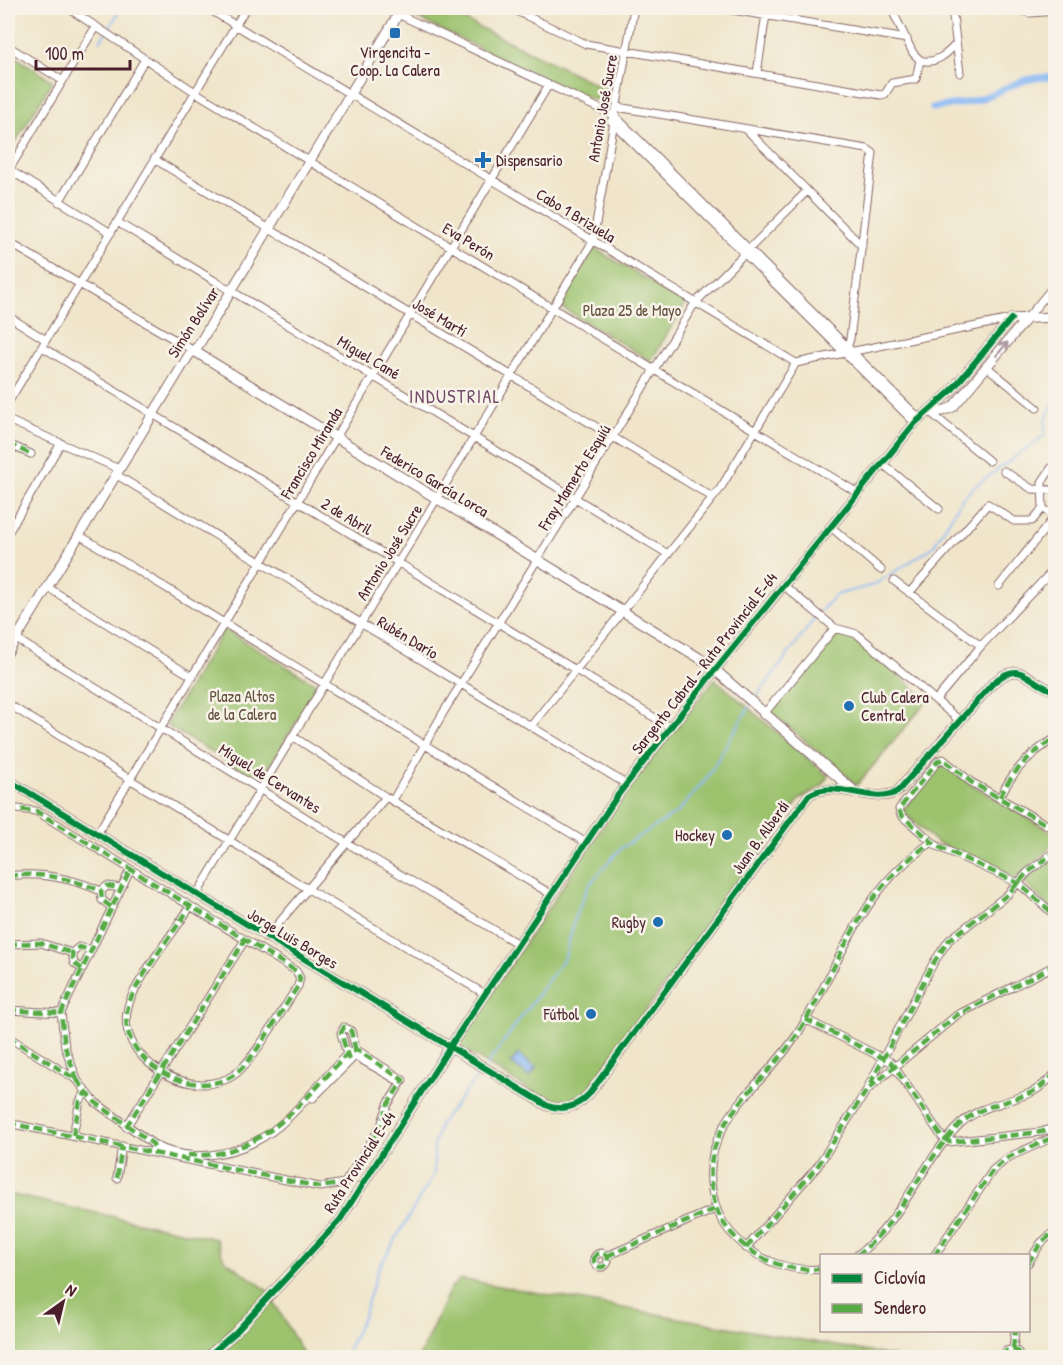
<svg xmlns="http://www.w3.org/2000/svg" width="1063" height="1365" viewBox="0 0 1063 1365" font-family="'Patrick Hand',sans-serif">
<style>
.green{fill:#9cc26e;stroke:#73704c;stroke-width:1.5}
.water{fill:#8ab9f5;stroke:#6a6c90;stroke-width:1.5}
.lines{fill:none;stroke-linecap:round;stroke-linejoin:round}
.stream{stroke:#8ab9f5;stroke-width:2}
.canal{stroke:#8ab9f5;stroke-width:7}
.street-casing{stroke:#846463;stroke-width:9}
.secondary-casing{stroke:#846463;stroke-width:11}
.street{stroke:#fff;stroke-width:7}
.secondary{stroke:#fff;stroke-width:9}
.quiet{stroke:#57aa44;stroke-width:4.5;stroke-dasharray:9 4.5;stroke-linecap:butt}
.cycleway-casing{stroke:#f7f3e8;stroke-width:10}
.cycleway{stroke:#00873e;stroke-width:6}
.oneway{stroke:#ae9aa0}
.poi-dot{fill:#1f6fb2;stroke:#f7f3e8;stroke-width:2}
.labels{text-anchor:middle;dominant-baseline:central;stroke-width:5;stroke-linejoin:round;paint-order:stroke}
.poi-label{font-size:16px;fill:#4a1f2b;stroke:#f7f3e8;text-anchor:end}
.street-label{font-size:16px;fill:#4a1f2b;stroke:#f7f3e8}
.park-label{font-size:16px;fill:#63503f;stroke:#f7f3e8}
.neighbourhood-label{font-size:18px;letter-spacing:1.5px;fill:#714866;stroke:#f7f3e8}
</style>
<rect width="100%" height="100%" fill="#f7f3e8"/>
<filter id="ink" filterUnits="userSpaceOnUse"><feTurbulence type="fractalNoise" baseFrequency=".0167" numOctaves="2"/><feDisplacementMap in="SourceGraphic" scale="12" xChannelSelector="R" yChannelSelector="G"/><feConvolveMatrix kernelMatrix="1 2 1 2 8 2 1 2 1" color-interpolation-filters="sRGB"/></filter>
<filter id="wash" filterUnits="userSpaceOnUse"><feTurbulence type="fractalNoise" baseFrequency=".008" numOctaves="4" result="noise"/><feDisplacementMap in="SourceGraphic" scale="24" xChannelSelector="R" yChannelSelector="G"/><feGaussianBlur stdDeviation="1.35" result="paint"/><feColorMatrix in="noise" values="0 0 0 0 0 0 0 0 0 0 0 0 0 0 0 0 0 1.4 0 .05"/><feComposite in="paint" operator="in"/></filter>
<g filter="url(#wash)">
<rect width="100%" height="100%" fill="#f0e5ca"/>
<path class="green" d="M 410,8 L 440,8 L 610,91 L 612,96 L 600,101 L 576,94 L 412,16 Z
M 8,52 L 53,81 L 8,154 Z
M 594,248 L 686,303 L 651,361 L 559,306 Z
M 224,629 L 318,685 L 261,782 L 166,725 Z
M 848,633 L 928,700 L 857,785 L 770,711 L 838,634 Z
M 715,679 L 828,776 L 822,786 L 800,799 L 586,1092 L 573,1103 L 554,1106 L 457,1045 L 628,789 Z
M 941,763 L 945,763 L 967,782 L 1055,834 L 1055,843 L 1016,879 L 936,842 L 902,811 Z
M 1055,855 L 1055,913 L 1024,882 Z
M 8,1194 L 216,1239 L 224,1259 L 267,1290 L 305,1357 L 8,1358 Z
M 460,1279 L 898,1357 L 419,1357 L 450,1289 Z"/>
<path class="water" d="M 518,1054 L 536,1068 L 530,1077 L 511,1063 Z"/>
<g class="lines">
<path class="stream" d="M 100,41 L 122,8
M 821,611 L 835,595 L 874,585 L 933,547 L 962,499 L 974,487 L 1045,435 L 1045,421 L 1056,397
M 755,699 L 815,618
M 486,1066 L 565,957 L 576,914 L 589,885 L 621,848 L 678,812 L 706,779 L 749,707
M 344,1358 L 363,1317 L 378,1269 L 434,1174 L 434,1146 L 440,1124 L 482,1071"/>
<path class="canal" d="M 933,108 C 948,105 965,104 979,99 C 1005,91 1026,73 1056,78"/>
</g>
</g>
<g filter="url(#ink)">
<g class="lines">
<g class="street-casing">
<path id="street" d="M 68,8 L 195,92 L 858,493
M 207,8 L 796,363 L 1011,319
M 385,8 L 615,116 L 920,419
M 510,8 L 586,44 L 881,95 L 885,94 L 892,83 L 916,79 L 920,60
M 720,8 L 907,39
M 891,8 L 913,53 L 920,60
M 952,8 L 960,73
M 1011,8 L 1030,13 L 1056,11
M 8,46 L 63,81
M 920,60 C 935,65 947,54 956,44
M 757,73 L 767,8
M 617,107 L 867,149 L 873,153 L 850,339 L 846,351
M 611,121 L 915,423
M 746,129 L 862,246
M 154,159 L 712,497
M 8,169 L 111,233
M 9,170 L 96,26
M 59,202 L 145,59
M 117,222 L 668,554
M 8,242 L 194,351
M 8,316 L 46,340
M 1028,317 L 1056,283
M 42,347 L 670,727
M 987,367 L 1037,408
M 8,403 L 246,8
M 930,412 L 989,461
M 8,420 L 119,469
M 8,444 L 31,454
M 884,465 L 939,509
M 1004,471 L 1032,489 L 1056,490
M 115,474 L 626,784
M 831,527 L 881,570
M 8,533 L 61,443
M 79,535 L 585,842
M 894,581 L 981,646
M 783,585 L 835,628 L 857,634 L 959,720
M 999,586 L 1052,520 L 1052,515 L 1043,508
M 47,587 L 193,677
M 909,593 L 988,504 L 1014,521 L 1032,521 L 1043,508 L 1042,482 L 1056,461
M 8,634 L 347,843 L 518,944
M 936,700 L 981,646 L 1056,567
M 8,704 L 308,889 L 485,994
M 763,715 L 835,628
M 531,726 L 720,489 L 796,363
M 294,737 L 386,797 L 551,894
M 1000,797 C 1012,772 1031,752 1056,738
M 393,800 L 443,713 L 695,303 L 807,191
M 8,808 L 36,811 L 296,971 L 300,978 L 298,986 C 283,1008 253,1062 234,1075 C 190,1104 114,1057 128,1007 C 134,982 175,931 190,907
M 1056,830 L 971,782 L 943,759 L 938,761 L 899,809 L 901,815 L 937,846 L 1018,883 L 1056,916
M 97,834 L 548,86
M 8,876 C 40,872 71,878 101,891
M 197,894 L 593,241 L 634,8
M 111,907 L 102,900 L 101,891 L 107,886 L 121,888
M 266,938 L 386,797
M 8,944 L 41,943 L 72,953
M 82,969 L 74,963 L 72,953 L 79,947 L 91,950
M 8,1010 L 61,1013
M 805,1019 L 891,1062 L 942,1137 L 949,1142 L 1041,1132 L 1056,1127
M 8,1037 L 77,1080 L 95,1102 L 153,1144 L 154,1148
M 348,1058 L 341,1033 L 344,1027 L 351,1031 L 357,1052
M 77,1080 L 65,1047 L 61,1013 L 130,870
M 869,1085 L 934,962 L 949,940 L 1007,895 L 1027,873 L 1056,851
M 313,1098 L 355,1056 L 397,1080
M 8,1123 L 320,1187 L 345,1183 L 381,1126 L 388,1104 L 403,1080 L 357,1050
M 126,1127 L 245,940
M 73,1135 L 80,1101 L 86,1092
M 153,1144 C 192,1167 247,1153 280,1125 C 304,1105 325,1077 347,1054 L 357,1050
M 117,1178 L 122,1146
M 746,1248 L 817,1167 L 867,1090 L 957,1015 L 1056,965
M594 1260a7 7 0 1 1 14 0a7 7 0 1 1-14 0Z
M 607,1256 L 715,1209
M 856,1256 C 902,1222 920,1165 959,1125 C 980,1105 1005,1104 1030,1093 C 1040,1089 1048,1080 1056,1073
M 934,1256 L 993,1170 L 1009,1157 L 1056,1136
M 1028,1263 L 1041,1243 L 1056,1230
M 822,1269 C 789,1272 758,1261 735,1237 C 721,1223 715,1209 712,1190 C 700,1121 766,1084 798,1033 C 843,961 857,892 932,842
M 1013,1349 L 1015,1330
M 1005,1358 L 1006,1351 L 1013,1349 L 1018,1352 L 1019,1358"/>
</g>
<g class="secondary-casing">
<path id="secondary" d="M 194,351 L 706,662 L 854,791
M 930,412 L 943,411 L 953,407 L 1028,317
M 8,652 L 189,355 L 198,346 L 402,8
M 8,780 L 548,1106 C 564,1111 578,1106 589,1094 L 809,795 C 836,778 869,805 897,792 L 993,683 C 1023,656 1029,686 1056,691
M 206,1358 L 235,1333 L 340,1220 L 455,1039 L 618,795 L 714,671 L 915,423 L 951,391 L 1011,319 L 1056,317"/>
</g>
<use href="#street" class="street"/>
<use href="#secondary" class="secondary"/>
<path class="quiet" d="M 8,444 L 31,454
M 1000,797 C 1012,772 1031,752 1056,738
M 8,808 L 36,811 L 296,971 L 300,978 L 298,986 C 283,1008 253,1062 234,1075 C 190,1104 114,1057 128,1007 C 134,982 175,931 190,907
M 1056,830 L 971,782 L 943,759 L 938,761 L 899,809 L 901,815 L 937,846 L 1018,883 L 1056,916
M 8,876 C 40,872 71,878 101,891
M 111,907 L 102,900 L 101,891 L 107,886 L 121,888
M 8,944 L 41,943 L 72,953
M 82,969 L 74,963 L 72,953 L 79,947 L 91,950
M 8,1010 L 61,1013
M 805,1019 L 891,1062 L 942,1137 L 949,1142 L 1041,1132 L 1056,1127
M 8,1037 L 77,1080 L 95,1102 L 153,1144 L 155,1154
M 349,1060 L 341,1033 L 344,1027 L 351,1031 L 357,1055
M 77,1080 L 65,1047 L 61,1013 L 130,870
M 870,1084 L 934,962 L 949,940 L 1007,895 L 1027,873 L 1056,851
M 8,1123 L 320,1187 L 345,1183 L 381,1126 L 388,1104 L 403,1080 L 357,1050
M 126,1127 L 245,940
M 73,1135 L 80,1101 L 86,1092
M 188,1155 C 261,1160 303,1101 347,1054 L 357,1050
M 117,1178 L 122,1146
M 746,1248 L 817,1167 L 867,1090 L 957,1015 L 1056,965
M594 1260a7 7 0 1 1 14 0a7 7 0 1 1-14 0Z
M 607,1256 L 715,1209
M 856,1256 C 902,1222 920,1165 959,1125 C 980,1105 1005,1104 1030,1093 C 1040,1089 1048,1080 1056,1073
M 934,1256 L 993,1170 L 1009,1157 L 1056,1136
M 1028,1263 L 1041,1243 L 1056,1230
M 822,1269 C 789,1272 758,1261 735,1237 C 721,1223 715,1209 712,1190 C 700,1121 766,1084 798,1033 C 843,961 857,892 932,842
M 1013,1349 L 1015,1330
M 1005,1358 L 1006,1351 L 1013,1349 L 1018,1352 L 1019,1358"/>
<g class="cycleway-casing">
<path id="cycleway" d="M 8,780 L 548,1106 C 564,1111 578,1106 589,1094 L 809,795 C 836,778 869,805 897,792 L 993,683 C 1023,656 1029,686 1056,691
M 206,1358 L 235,1333 L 340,1220 L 455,1039 L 618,795 L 714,671 L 915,423 L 951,391 L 1011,319"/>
</g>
<use href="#cycleway" class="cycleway"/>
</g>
<defs><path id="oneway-shaft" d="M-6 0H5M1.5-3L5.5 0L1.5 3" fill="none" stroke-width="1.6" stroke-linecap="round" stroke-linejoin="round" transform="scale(1.5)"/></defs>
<use class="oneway" href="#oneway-shaft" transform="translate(1002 349) rotate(-50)"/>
</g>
<g class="poi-dot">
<rect x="389" y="27" width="12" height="12" rx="3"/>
<path d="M480 151h6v6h6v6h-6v6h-6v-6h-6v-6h6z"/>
<circle cx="849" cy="706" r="6"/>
<circle cx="727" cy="835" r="6"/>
<circle cx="658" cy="922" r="6"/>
<circle cx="591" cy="1014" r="6"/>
</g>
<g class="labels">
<g class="poi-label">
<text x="395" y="52" text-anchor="middle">Virgencita -<tspan x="395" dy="18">Coop. La Calera</tspan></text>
<text x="496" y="160" text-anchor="start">Dispensario</text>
<text x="861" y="697" text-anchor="start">Club Calera<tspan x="861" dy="18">Central</tspan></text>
<text x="715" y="835">Hockey</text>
<text x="646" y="922">Rugby</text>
<text x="579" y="1014">Fútbol</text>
</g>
<g class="street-label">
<text transform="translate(602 108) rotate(-80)">Antonio José Sucre</text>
<text transform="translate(576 215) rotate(31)">Cabo 1 Brizuela</text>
<text transform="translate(469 241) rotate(31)">Eva Perón</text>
<text transform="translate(440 317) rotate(31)">José Martí</text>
<text transform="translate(193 322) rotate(-57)">Simón Bolívar</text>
<text transform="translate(369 357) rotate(31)">Miguel Cané</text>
<text transform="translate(311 453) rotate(-59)">Francisco Miranda</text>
<text transform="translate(574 477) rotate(-58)">Fray Mamerto Esquiú</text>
<text transform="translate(435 481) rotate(31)">Federico García Lorca</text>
<text transform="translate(347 516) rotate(31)">2 de Abril</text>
<text transform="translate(389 552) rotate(-58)">Antonio José Sucre</text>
<text transform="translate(408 637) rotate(31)">Rubén Darío</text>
<text transform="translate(704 663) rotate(-52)">Sargento Cabral - Ruta Provincial E-64</text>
<text transform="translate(270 778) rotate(32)">Miguel de Cervantes</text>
<text transform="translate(760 837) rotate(-54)">Juan B. Alberdi</text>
<text transform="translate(293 938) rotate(31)">Jorge Luis Borges</text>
<text transform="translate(359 1162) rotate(-57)">Ruta Provincial E-64</text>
</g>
<g class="park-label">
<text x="632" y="310">Plaza 25 de Mayo</text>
<text x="242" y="696">Plaza Altos<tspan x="242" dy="18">de la Calera</tspan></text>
</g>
<g class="neighbourhood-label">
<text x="455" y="396">INDUSTRIAL</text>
</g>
</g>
<rect width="1063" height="1365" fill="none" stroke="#f7f3e8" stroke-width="30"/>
<rect x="820" y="1254" width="210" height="78" fill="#f7f3e8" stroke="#b29e9c" stroke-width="1.5"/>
<rect x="832" y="1274" width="30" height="9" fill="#00873e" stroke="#b29e9c" stroke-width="1.5"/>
<text x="874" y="1284" font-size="18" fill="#4a1f2b">Ciclovía</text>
<rect x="832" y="1304" width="30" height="9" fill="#57aa44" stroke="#b29e9c" stroke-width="1.5"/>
<text x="874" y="1314" font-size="18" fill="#4a1f2b">Sendero</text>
<g transform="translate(63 1302) rotate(34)" stroke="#f7f3e8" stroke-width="4.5" paint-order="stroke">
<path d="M0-4.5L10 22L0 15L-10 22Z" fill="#4a1f2b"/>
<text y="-9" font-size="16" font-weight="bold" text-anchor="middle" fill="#4a1f2b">N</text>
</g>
<path d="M36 60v9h94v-9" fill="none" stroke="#4a1f2b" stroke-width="3"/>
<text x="45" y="60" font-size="18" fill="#4a1f2b" stroke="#f7f3e8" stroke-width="4.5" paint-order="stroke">100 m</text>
</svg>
